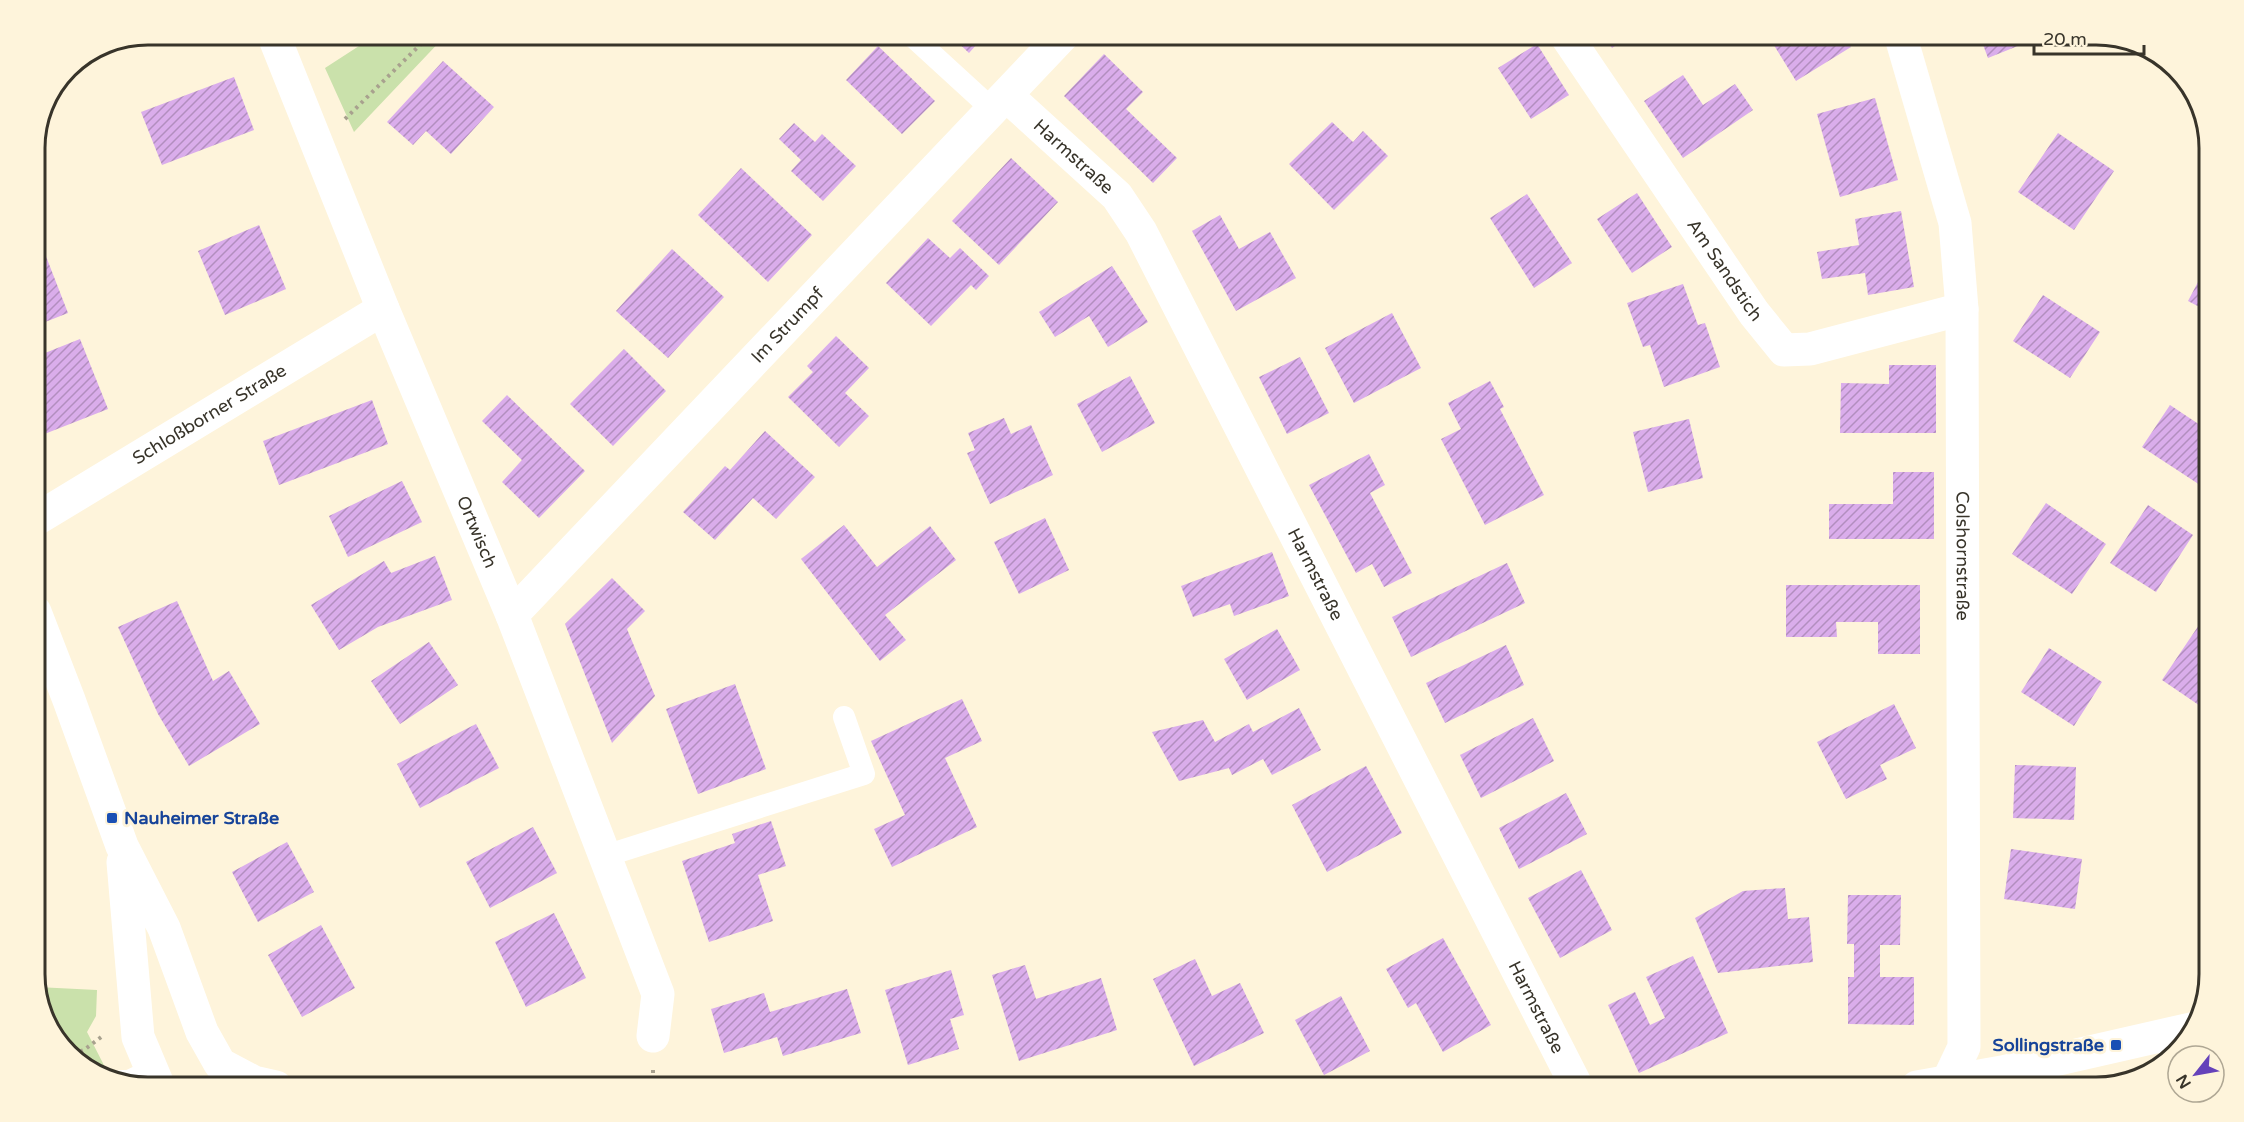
<svg xmlns="http://www.w3.org/2000/svg" width="2244" height="1122" viewBox="0 0 2244 1122" font-family="'Varela Round',sans-serif">
<style>
.green{fill:#cae1ab}
.building{fill:url(#building-hatch)}
.lines{fill:none;stroke-linecap:round;stroke-linejoin:round}
.path{stroke:#a8a18e;stroke-width:4;stroke-dasharray:3 4.5;stroke-linecap:butt}
.service{stroke:#fff;stroke-width:22}
.minor{stroke:#fff;stroke-width:33}
.tertiary{stroke:#fff;stroke-width:33}
.transit-dot{fill:#1a4fb4;stroke:#fef4db;stroke-width:2}
.labels{text-anchor:middle;dominant-baseline:central;stroke-width:6;stroke-linejoin:round;paint-order:stroke}
.street-label{font-size:18px;fill:#38342a;stroke:#fef4db}
.transit-label{font-size:18px;font-weight:bold;fill:#164399;stroke:#fef4db;text-anchor:start}
.rim{fill:none;stroke:#38342a;stroke-width:3}
</style>
<defs>
<pattern id="building-hatch" width="6" height="6" patternUnits="userSpaceOnUse" patternTransform="scale(1.5)"><rect width="6" height="6" fill="#daadeb"/><path d="M-1 1l2-2M0 6l6-6M5 7l2-2" fill="none" stroke="#b28ebf"/></pattern>
</defs>
<rect width="100%" height="100%" fill="#fef4db"/>
<path class="green" d="M 376,35 L 446,35 L 354,132 L 325,68 Z
M 37,987 L 97,990 L 96,1016 L 87,1032 L 111,1079 L 98,1076 L 54,1037 Z"/>
<path class="building" d="M 949,34 L 986,34 L 969,53 Z
M 1603,34 L 1633,34 L 1612,48 Z
M 1767,34 L 1843,34 L 1851,47 L 1796,81 Z
M 1979,34 L 2033,34 L 2035,39 L 1988,58 Z
M 1537,44 L 1569,95 L 1531,119 L 1498,68 Z
M 878,46 L 935,101 L 902,134 L 846,80 Z
M 1104,54 L 1143,92 L 1126,109 L 1177,158 L 1153,183 L 1064,96 Z
M 443,61 L 494,107 L 451,154 L 426,131 L 413,145 L 387,122 Z
M 1683,75 L 1703,105 L 1735,84 L 1753,110 L 1683,158 L 1644,101 Z
M 234,77 L 254,130 L 162,165 L 141,112 Z
M 1875,98 L 1898,180 L 1840,197 L 1817,114 Z
M 1332,122 L 1353,142 L 1363,131 L 1388,156 L 1334,210 L 1289,164 Z
M 794,123 L 815,142 L 822,134 L 856,166 L 823,201 L 791,171 L 801,160 L 779,139 Z
M 2058,133 L 2114,171 L 2074,230 L 2018,192 Z
M 1011,158 L 1058,202 L 999,265 L 952,221 Z
M 741,168 L 812,235 L 768,282 L 698,215 Z
M 1637,193 L 1672,247 L 1632,273 L 1597,219 Z
M 1527,194 L 1572,263 L 1534,288 L 1490,218 Z
M 1901,211 L 1914,287 L 1868,295 L 1865,273 L 1822,279 L 1817,252 L 1859,245 L 1855,219 Z
M 1220,215 L 1239,249 L 1270,232 L 1296,278 L 1236,311 L 1192,231 Z
M 259,225 L 286,289 L 225,315 L 198,251 Z
M 35,228 L 68,313 L 35,326 Z
M 928,238 L 950,258 L 960,248 L 989,276 L 976,290 L 971,285 L 931,326 L 886,283 Z
M 672,249 L 724,297 L 668,358 L 616,311 Z
M 2209,261 L 2209,312 L 2188,301 Z
M 1112,266 L 1148,322 L 1108,347 L 1089,316 L 1055,337 L 1039,312 Z
M 1683,284 L 1698,325 L 1705,323 L 1720,367 L 1664,387 L 1650,345 L 1643,347 L 1627,303 Z
M 2043,295 L 2100,332 L 2070,378 L 2013,341 Z
M 1392,313 L 1421,368 L 1354,403 L 1325,348 Z
M 836,336 L 869,368 L 845,393 L 869,416 L 839,447 L 788,397 L 813,372 L 807,366 Z
M 80,339 L 108,409 L 42,435 L 35,419 L 35,357 Z
M 624,349 L 666,391 L 613,446 L 570,404 Z
M 1300,357 L 1329,413 L 1287,434 L 1259,377 Z
M 1889,365 L 1936,365 L 1936,433 L 1840,433 L 1841,383 L 1889,384 Z
M 1130,376 L 1155,423 L 1102,452 L 1077,404 Z
M 1490,381 L 1504,407 L 1500,409 L 1544,495 L 1485,525 L 1441,439 L 1461,429 L 1448,403 Z
M 507,395 L 585,471 L 539,518 L 502,482 L 522,460 L 482,421 Z
M 372,400 L 388,444 L 279,485 L 263,441 Z
M 2170,405 L 2209,431 L 2209,470 L 2200,485 L 2142,447 Z
M 1004,418 L 1011,434 L 1031,425 L 1053,475 L 990,504 L 967,453 L 975,450 L 968,433 Z
M 1689,419 L 1703,478 L 1648,492 L 1633,432 Z
M 765,431 L 815,477 L 776,519 L 753,498 L 715,540 L 683,512 L 725,466 L 730,470 Z
M 1369,454 L 1385,485 L 1370,493 L 1412,573 L 1384,587 L 1372,564 L 1356,573 L 1309,485 Z
M 1893,472 L 1934,472 L 1934,539 L 1829,539 L 1829,504 L 1893,504 Z
M 402,481 L 422,522 L 348,557 L 329,516 Z
M 2046,503 L 2106,544 L 2072,594 L 2012,554 Z
M 2148,505 L 2193,535 L 2156,592 L 2110,563 Z
M 1045,518 L 1069,570 L 1019,594 L 994,542 Z
M 844,525 L 877,567 L 930,526 L 956,560 L 885,615 L 906,640 L 880,661 L 801,559 Z
M 1272,552 L 1289,596 L 1234,616 L 1230,604 L 1193,617 L 1181,586 Z
M 435,556 L 452,600 L 378,627 L 339,650 L 311,605 L 384,561 L 391,573 Z
M 1507,563 L 1525,603 L 1411,657 L 1392,617 Z
M 612,578 L 645,611 L 627,629 L 655,696 L 612,743 L 565,624 Z
M 1786,585 L 1920,585 L 1920,654 L 1878,654 L 1878,622 L 1836,622 L 1837,637 L 1786,637 Z
M 177,601 L 213,681 L 229,671 L 260,724 L 189,766 L 158,714 L 118,627 Z
M 2205,616 L 2209,619 L 2209,712 L 2162,680 Z
M 1277,629 L 1300,670 L 1247,700 L 1224,659 Z
M 429,642 L 458,685 L 400,724 L 371,681 Z
M 1506,645 L 1524,685 L 1445,723 L 1426,683 Z
M 2049,648 L 2102,682 L 2074,726 L 2021,692 Z
M 735,684 L 766,769 L 698,794 L 666,709 Z
M 962,699 L 982,741 L 945,758 L 977,827 L 892,867 L 874,829 L 905,815 L 871,741 Z
M 1894,704 L 1916,748 L 1880,765 L 1887,779 L 1846,799 L 1817,742 Z
M 1299,708 L 1321,750 L 1272,775 L 1263,759 L 1232,775 L 1229,768 L 1179,781 L 1152,732 L 1203,720 L 1215,742 L 1249,724 L 1253,732 Z
M 1533,718 L 1554,761 L 1481,798 L 1460,755 Z
M 476,724 L 499,768 L 420,808 L 397,764 Z
M 2015,765 L 2076,767 L 2074,820 L 2013,818 Z
M 1366,766 L 1402,833 L 1327,872 L 1292,805 Z
M 1566,793 L 1587,834 L 1519,869 L 1499,828 Z
M 771,821 L 786,866 L 758,875 L 773,921 L 709,942 L 682,861 L 735,843 L 732,834 Z
M 533,827 L 557,873 L 490,908 L 466,862 Z
M 287,842 L 314,892 L 258,922 L 232,872 Z
M 2011,849 L 2082,859 L 2075,909 L 2004,899 Z
M 1581,870 L 1612,930 L 1560,958 L 1528,898 Z
M 1785,888 L 1788,919 L 1809,917 L 1813,962 L 1718,973 L 1695,918 L 1743,891 Z
M 1848,895 L 1901,895 L 1900,945 L 1880,945 L 1880,977 L 1914,977 L 1914,1025 L 1848,1024 L 1848,977 L 1854,977 L 1854,944 L 1847,944 Z
M 554,913 L 586,978 L 526,1007 L 495,942 Z
M 321,925 L 355,988 L 302,1017 L 268,955 Z
M 1443,938 L 1491,1025 L 1443,1052 L 1416,1003 L 1408,1008 L 1386,969 Z
M 1693,956 L 1728,1033 L 1639,1073 L 1608,1005 L 1635,992 L 1650,1025 L 1665,1018 L 1646,977 Z
M 1195,959 L 1212,996 L 1240,983 L 1264,1033 L 1194,1066 L 1153,979 Z
M 1025,965 L 1036,999 L 1101,978 L 1117,1030 L 1019,1061 L 992,975 Z
M 951,970 L 964,1015 L 950,1019 L 959,1049 L 908,1065 L 885,990 Z
M 847,989 L 861,1033 L 783,1056 L 777,1037 L 724,1053 L 711,1009 L 764,993 L 770,1012 Z
M 1341,996 L 1370,1051 L 1324,1075 L 1295,1020 Z"/>
<g class="lines">
<path class="path" d="M 345,119 L 431,34
M 73,1054 L 84,1050 L 104,1035
M 653,1070 L 653,1087"/>
<path class="service" d="M 910,34 L 993,110
M 605,856 L 864,774 L 844,717
M 122,1081 L 129,1081 L 152,1070"/>
<g class="minor">
<path id="s1" d="M 273,34 L 383,309 L 512,615 L 658,994 L 653,1036"/>
<path id="s2" d="M 1565,34 L 1754,313 L 1784,350 L 1810,349 L 1962,309"/>
<path id="s3" d="M 1900,34 L 1955,223 L 1962,309 L 1964,1047 L 1945,1087"/>
<path id="s4" d="M 1007,96 L 1117,196 L 1141,232 L 1577,1087"/>
<path id="s5" d="M 35,520 L 383,309"/>
<path id="s6" d="M 512,615 L 1064,34"/>
</g>
<path class="tertiary" d="M 35,612 L 69,700 L 122,846 L 164,928 L 202,1032 L 220,1064 L 254,1082 L 276,1087
M 123,862 L 138,1037 L 159,1087
M 1917,1087 L 2002,1072 L 2195,1028"/>
</g>
<g class="transit-dot">
<rect x="106" y="812" width="12" height="12" rx="3"/>
<rect x="2110" y="1039" width="12" height="12" rx="3"/>
</g>
<g class="labels">
<g class="street-label">
<text stroke="none"><textPath href="#s4" startOffset="90">Harmstraße</textPath></text>
<text stroke="none"><textPath href="#s2" startOffset="285">Am Sandstich</textPath></text>
<text stroke="none"><textPath href="#s6" startOffset="400">Im Strumpf</textPath></text>
<text stroke="none"><textPath href="#s5" startOffset="204">Schloßborner Straße</textPath></text>
<text stroke="none"><textPath href="#s1" startOffset="538">Ortwisch</textPath></text>
<text stroke="none"><textPath href="#s3" startOffset="530">Colshornstraße</textPath></text>
<text stroke="none"><textPath href="#s4" startOffset="576">Harmstraße</textPath></text>
<text stroke="none"><textPath href="#s4" startOffset="1062">Harmstraße</textPath></text>
</g>
<g class="transit-label">
<text x="124" y="818">Nauheimer Straße</text>
<text x="2104" y="1045" text-anchor="end">Sollingstraße</text>
</g>
</g>
<path d="M0 0H2244V1122H0ZM148 45H2096A103 103 0 0 1 2199 148V974A103 103 0 0 1 2096 1077H148A103 103 0 0 1 45 974V148A103 103 0 0 1 148 45Z" fill="#fef4db" fill-rule="evenodd"/>
<path class="rim" d="M148 45H2096A103 103 0 0 1 2199 148V974A103 103 0 0 1 2096 1077H148A103 103 0 0 1 45 974V148A103 103 0 0 1 148 45Z"/>
<g transform="translate(2196 1074) rotate(239)"><circle r="28" fill="#fef4db" stroke="#afa794" stroke-width="1.5"/>
<path d="M0-4.5L10 22L0 15L-10 22Z" fill="#6542ba"/>
<text y="-9" font-size="16" font-weight="bold" text-anchor="middle" fill="#38342a">N</text>
</g>
<path d="M2034 45v9h110v-9" fill="none" stroke="#38342a" stroke-width="3"/>
<text x="2043" y="45" font-size="18" fill="#38342a" stroke="#fef4db" stroke-width="4.5" paint-order="stroke">20 m</text>
</svg>
